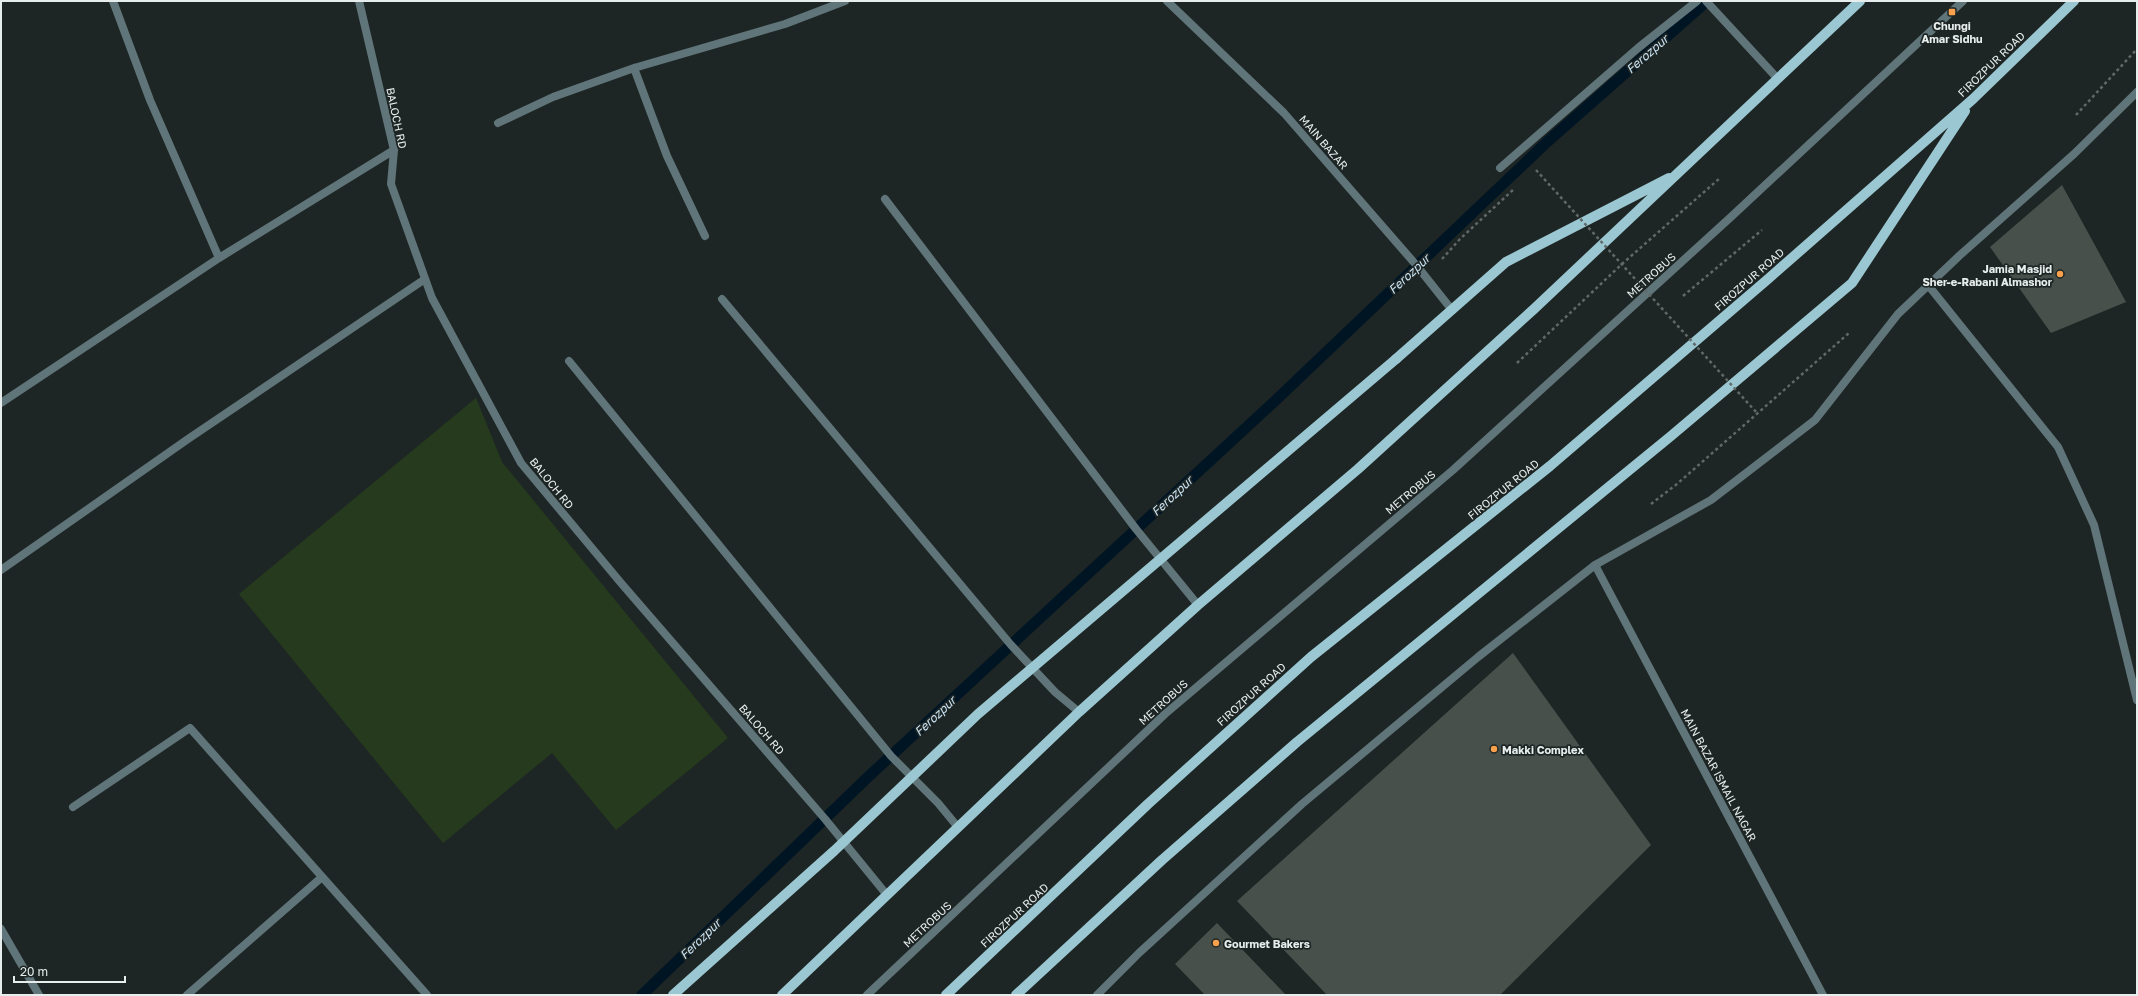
<svg xmlns="http://www.w3.org/2000/svg" width="2138" height="996" viewBox="0 0 2138 996" font-family="'Golos Text',sans-serif">
<style>
.green{fill:#263b1d}
.lines{fill:none;stroke-linecap:round;stroke-linejoin:round}
.stream{stroke:#001524;stroke-width:11}
.building{fill:#48504b}
.path{stroke:#616867;stroke-width:2.5;stroke-dasharray:3 3;stroke-linecap:butt}
.service{stroke:#60757a;stroke-width:8}
.minor{stroke:#60757a;stroke-width:8}
.tertiary{stroke:#60757a;stroke-width:8}
.primary{stroke:#9ac7d1;stroke-width:10}
.path-bridge{stroke:#616867;stroke-width:2.5;stroke-dasharray:3 3;stroke-linecap:butt}
.primary-bridge{stroke:#9ac7d1;stroke-width:10}
.poi-dot{fill:#f9a04c;stroke:#1e2625;stroke-width:1.5}
.labels{text-anchor:middle;dominant-baseline:central;stroke-width:3.5;stroke-linejoin:round;paint-order:stroke}
.poi-label{font-size:11px;font-weight:bold;fill:#e7edec;stroke:#1e2625;text-anchor:start}
.street-label{font-size:11px;fill:#e7edec;stroke:#1e2625}
.water-label{font-size:12px;font-style:italic;fill:#cde6f7;stroke:#1e2625}
</style>
<rect width="100%" height="100%" fill="#1e2625"/>
<path class="green" d="M 476,398 L 502,462 L 728,738 L 616,830 L 552,753 L 443,843 L 239,594 Z"/>
<g class="lines">
<path class="stream" d="M 642,995 L 868,777 L 1277,399 L 1547,142 L 1707,1"/>
</g>
<path class="building" d="M 2062,185 L 2126,302 L 2051,333 L 1990,247 Z
M 1513,653 L 1651,845 L 1500,995 L 1327,995 L 1237,901 Z
M 1217,923 L 1286,995 L 1205,995 L 1175,964 Z"/>
<g class="lines">
<path class="path" d="M 2076,115 L 2137,49
M 1442,259 L 1460,239 L 1514,189
M 1683,296 L 1762,230
M 1517,363 L 1622,264 L 1720,178
M 1651,504 L 1677,484 L 1849,333 L 1850,335"/>
<path class="service" d="M 1706,1 L 1778,79
M 1500,168 L 1638,48 L 1697,1
M 867,995 L 1165,714 L 1453,470 L 1732,216 L 1963,1"/>
<path class="minor" d="M 113,1 L 150,100 L 219,258
M 359,1 L 394,150 L 391,184 L 432,298 L 521,463 L 621,583 L 825,819 L 887,895
M 1167,1 L 1284,113 L 1417,266 L 1452,310
M 634,68 L 667,156 L 705,236
M 498,123 L 553,97 L 634,68 L 785,24 L 845,1
M 885,199 L 1136,529 L 1198,605
M 1928,285 L 2058,447 L 2094,525 L 2137,700
M 722,299 L 1011,645 L 1055,692 L 1079,712
M 569,361 L 891,756 L 938,803 L 957,826
M 1,403 L 219,258 L 394,150
M 1595,565 L 1823,995
M 1,570 L 188,439 L 425,279
M 73,807 L 190,728 L 427,995
M 1,929 L 39,995
M 187,995 L 322,877"/>
<path class="tertiary" d="M 1097,995 L 1139,953 L 1302,804 L 1478,657 L 1595,565 L 1711,500 L 1815,420 L 1898,314 L 1959,256 L 2074,154 L 2137,92"/>
<path class="primary" d="M 1396,359 L 1506,262 L 1669,178
M 782,995 L 1079,712 L 1198,605 L 1358,469 L 1534,309 L 1860,1
M 946,995 L 1148,804 L 1311,657 L 1550,466 L 1768,279 L 1973,99 L 2074,1
M 1016,995 L 1162,860 L 1297,742 L 1671,436 L 1852,283 L 1965,111"/>
<path class="path-bridge" d="M 1536,170 L 1757,413"/>
<path class="primary-bridge" d="M 673,995 L 834,851 L 978,714 L 1396,359"/>
</g>
<g class="poi-dot">
<rect x="1948" y="8" width="8" height="8" rx="2"/>
<circle cx="2060" cy="274" r="4"/>
<circle cx="1494" cy="749" r="4"/>
<circle cx="1216" cy="943" r="4"/>
</g>
<g class="labels">
<g class="poi-label">
<text x="1952" y="25" text-anchor="middle">Chungi<tspan x="1952" dy="13">Amar Sidhu</tspan></text>
<text x="2052" y="268" text-anchor="end">Jamia Masjid<tspan x="2052" dy="13">Sher-e-Rabani Almashor</tspan></text>
<text x="1502" y="749">Makki Complex</text>
<text x="1224" y="943">Gourmet Bakers</text>
</g>
<g class="street-label">
<text transform="translate(1991 64) rotate(-44)">FIROZPUR ROAD</text>
<text transform="translate(397 118) rotate(78)">BALOCH RD</text>
<text transform="translate(1324 142) rotate(49)">MAIN BAZAR</text>
<text transform="translate(1651 275) rotate(-42)">METROBUS</text>
<text transform="translate(1749 279) rotate(-41)">FIROZPUR ROAD</text>
<text transform="translate(552 483) rotate(51)">BALOCH RD</text>
<text transform="translate(1503 489) rotate(-39)">FIROZPUR ROAD</text>
<text transform="translate(1410 492) rotate(-40)">METROBUS</text>
<text transform="translate(1251 694) rotate(-42)">FIROZPUR ROAD</text>
<text transform="translate(1163 702) rotate(-42)">METROBUS</text>
<text transform="translate(762 729) rotate(49)">BALOCH RD</text>
<text transform="translate(1719 775) rotate(62)">MAIN BAZAR ISMAIL NAGAR</text>
<text transform="translate(1014 915) rotate(-43)">FIROZPUR ROAD</text>
<text transform="translate(927 924) rotate(-43)">METROBUS</text>
</g>
<g class="water-label">
<text transform="translate(1647 54) rotate(-41)">Ferozpur</text>
<text transform="translate(1409 274) rotate(-43)">Ferozpur</text>
<text transform="translate(1172 496) rotate(-43)">Ferozpur</text>
<text transform="translate(935 716) rotate(-43)">Ferozpur</text>
<text transform="translate(700 939) rotate(-44)">Ferozpur</text>
</g>
</g>
<rect width="2138" height="996" fill="none" stroke="#e7edec" stroke-width="4"/>
<path d="M14 976v6h111v-6" fill="none" stroke="#e7edec" stroke-width="2"/>
<text x="20" y="976" font-size="12" fill="#e7edec" stroke="#1e2625" stroke-width="3" paint-order="stroke">20 m</text>
</svg>
